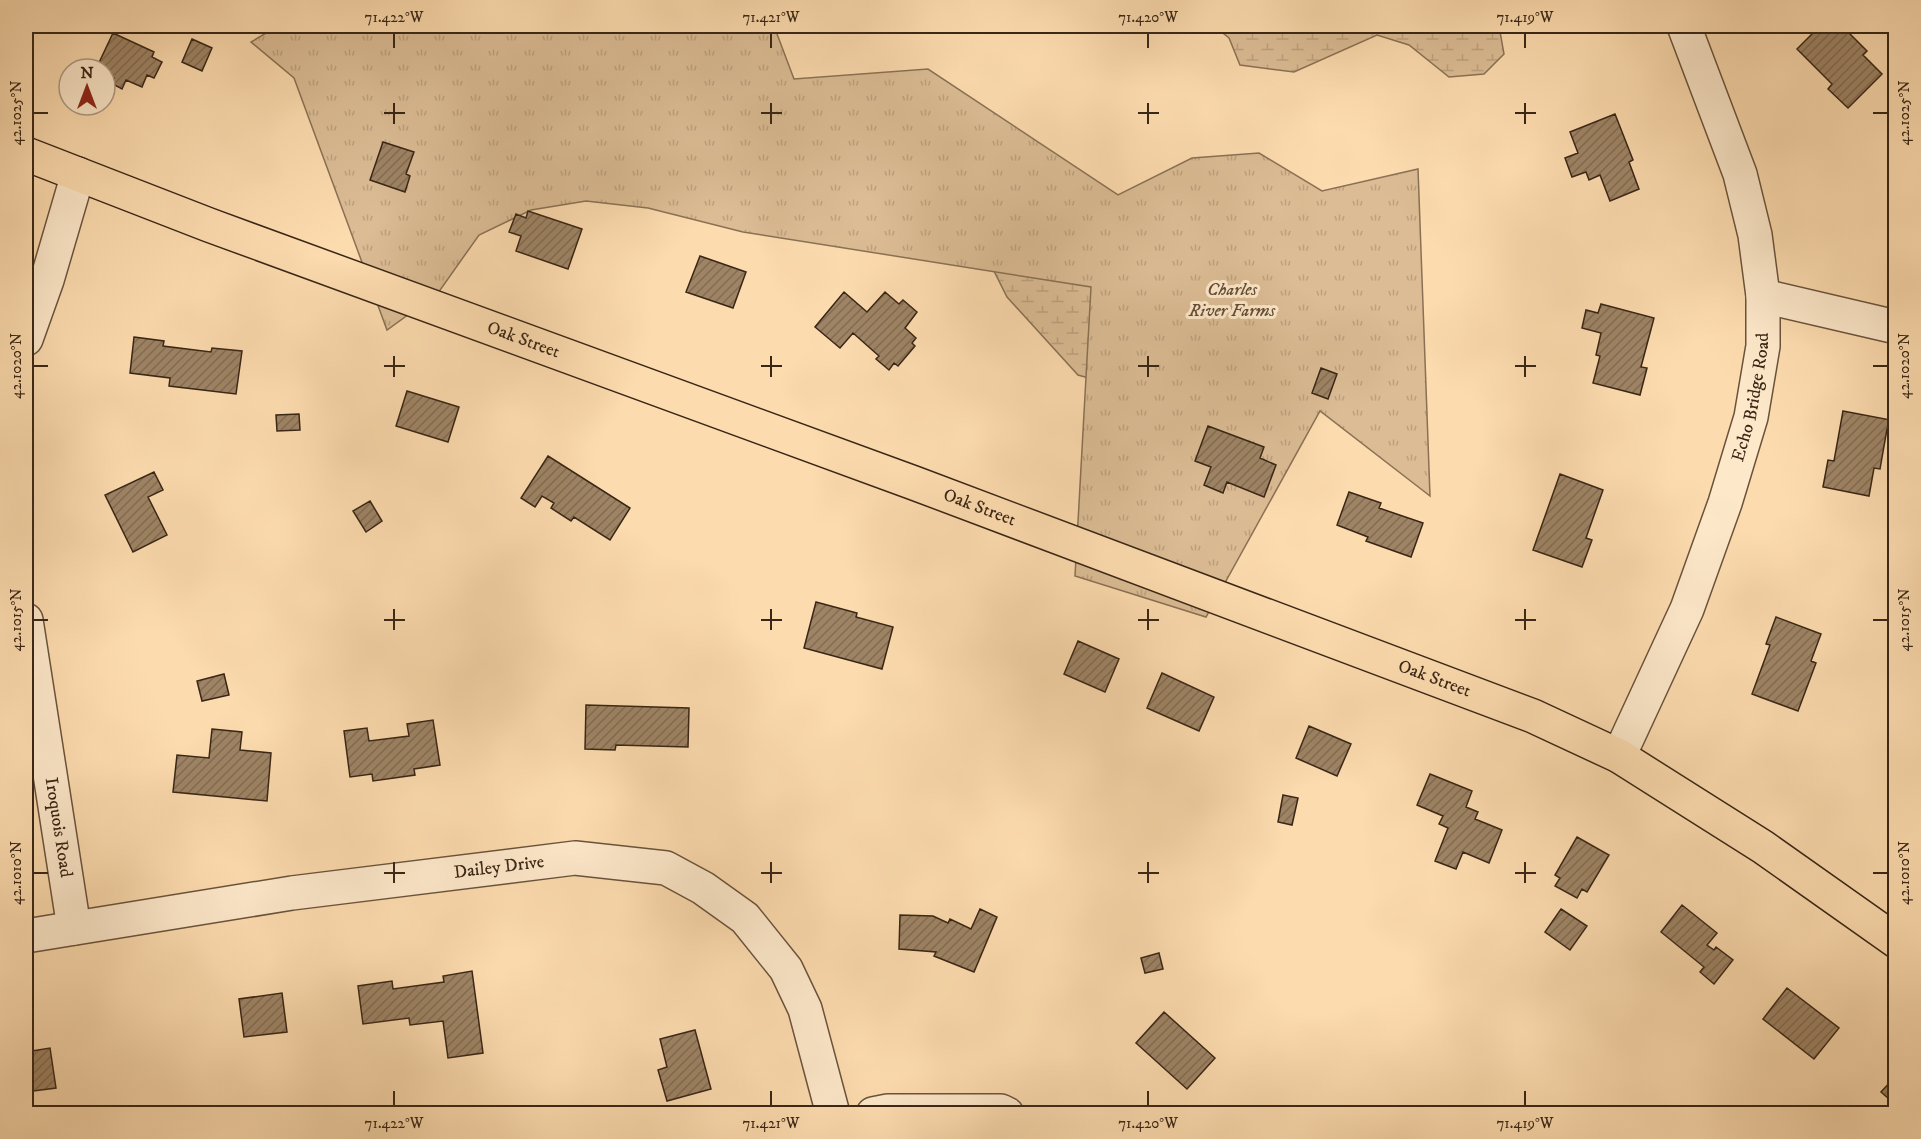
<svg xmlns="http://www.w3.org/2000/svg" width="1921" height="1139" viewBox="0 0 1921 1139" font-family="'IM FELL DW Pica',serif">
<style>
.wetland{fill:url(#wetland-marsh);stroke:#8a7155;stroke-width:1.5}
.park{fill:url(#park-tufts);stroke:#8a7155;stroke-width:1.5}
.building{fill:url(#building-hatch);stroke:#392616;stroke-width:1.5}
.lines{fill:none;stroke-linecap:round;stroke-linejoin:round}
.minor-casing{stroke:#6a533c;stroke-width:36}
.major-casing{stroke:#392616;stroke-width:36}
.minor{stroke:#fde8ca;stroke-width:33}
.major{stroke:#fcdbae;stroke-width:33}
.ticks{fill:none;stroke:#392616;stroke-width:2}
.labels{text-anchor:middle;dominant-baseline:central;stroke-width:6;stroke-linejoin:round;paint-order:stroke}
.park-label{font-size:18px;font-style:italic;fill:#624c36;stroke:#fde8ca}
.street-label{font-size:18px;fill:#392616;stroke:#fde8ca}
.neatline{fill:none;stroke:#392616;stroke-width:2}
.ticks-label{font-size:15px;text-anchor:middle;fill:#392616}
</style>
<defs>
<pattern id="wetland-marsh" width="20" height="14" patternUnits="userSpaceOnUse" patternTransform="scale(1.5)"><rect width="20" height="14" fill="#dbbc94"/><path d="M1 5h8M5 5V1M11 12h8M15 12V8" fill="none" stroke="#bda17f"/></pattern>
<pattern id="park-tufts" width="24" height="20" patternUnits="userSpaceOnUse" patternTransform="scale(1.5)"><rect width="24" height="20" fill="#dbbc94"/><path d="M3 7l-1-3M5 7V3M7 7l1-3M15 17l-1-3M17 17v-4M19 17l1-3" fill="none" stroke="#bda17f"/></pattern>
<pattern id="building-hatch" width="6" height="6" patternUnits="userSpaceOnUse" patternTransform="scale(1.5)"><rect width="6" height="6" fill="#9e8465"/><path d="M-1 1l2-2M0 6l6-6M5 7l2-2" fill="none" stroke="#826c52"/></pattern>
</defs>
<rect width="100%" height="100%" fill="#fcdbae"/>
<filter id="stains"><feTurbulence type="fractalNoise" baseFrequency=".00333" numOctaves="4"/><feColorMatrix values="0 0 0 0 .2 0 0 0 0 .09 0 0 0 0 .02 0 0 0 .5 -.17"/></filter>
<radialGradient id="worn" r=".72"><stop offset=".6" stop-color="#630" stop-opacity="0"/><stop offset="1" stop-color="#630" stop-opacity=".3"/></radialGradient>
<path class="wetland" d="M 1214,26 L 1499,26 L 1504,54 L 1484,74 L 1449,77 L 1409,45 L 1377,35 L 1294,72 L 1240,65 L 1229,38 Z
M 1087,179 L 1110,384 L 1078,375 L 1007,297 L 982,247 Z"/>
<path class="park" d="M 278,26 L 774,26 L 794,79 L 928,69 L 1118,195 L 1192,158 L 1259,153 L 1322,191 L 1418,169 L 1430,496 L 1320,411 L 1206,617 L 1075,576 L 1091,287 L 743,232 L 648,208 L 586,201 L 531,210 L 479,235 L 438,293 L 387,330 L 294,78 L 251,42 Z"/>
<path class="building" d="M 1820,26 L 1842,26 L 1867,51 L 1863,55 L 1882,74 L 1848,108 L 1828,89 L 1832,84 L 1797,49 Z
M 113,33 L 154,52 L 152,57 L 162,62 L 154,78 L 147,75 L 142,87 L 126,80 L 122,89 L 111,83 L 114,78 L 105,74 L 105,69 L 96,69 Z
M 192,39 L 212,48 L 202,71 L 182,62 Z
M 1615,114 L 1633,160 L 1629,162 L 1639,189 L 1610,201 L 1600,175 L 1589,180 L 1586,172 L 1572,177 L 1565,158 L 1578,153 L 1570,132 Z
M 383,142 L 414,152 L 406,174 L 410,176 L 405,192 L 370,180 Z
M 528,211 L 582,229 L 568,269 L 516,251 L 521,236 L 509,232 L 516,214 L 526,218 Z
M 700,256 L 746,272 L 733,308 L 686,292 Z
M 844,292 L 867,312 L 885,292 L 899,304 L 903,300 L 917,312 L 905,328 L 916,338 L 912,343 L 915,346 L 898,366 L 894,363 L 889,370 L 876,359 L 879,356 L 853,333 L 840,348 L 815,327 Z
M 1601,304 L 1654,318 L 1641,367 L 1647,368 L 1640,395 L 1593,383 L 1600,356 L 1596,355 L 1601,333 L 1582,328 L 1586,310 L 1598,313 Z
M 134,337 L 164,341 L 163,346 L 211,352 L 212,348 L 242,351 L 236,394 L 169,386 L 170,378 L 130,373 Z
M 1321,368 L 1337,374 L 1328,399 L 1312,393 Z
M 407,391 L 459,407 L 448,442 L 396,426 Z
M 1843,411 L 1896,421 L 1895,431 L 1887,429 L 1880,469 L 1874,468 L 1869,496 L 1823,487 L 1828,460 L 1834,461 Z
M 299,414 L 300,430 L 277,431 L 276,415 Z
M 1208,426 L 1264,447 L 1260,458 L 1276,465 L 1264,497 L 1227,482 L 1223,493 L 1204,485 L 1211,467 L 1195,461 Z
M 548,456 L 630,508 L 610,540 L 574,517 L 571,521 L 551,508 L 554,503 L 542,496 L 535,507 L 521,498 Z
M 154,472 L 163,490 L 148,497 L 167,535 L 133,552 L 105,495 Z
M 1560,474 L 1603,490 L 1586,538 L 1592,540 L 1582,567 L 1533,550 Z
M 1349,492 L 1381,503 L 1379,508 L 1423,523 L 1411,557 L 1366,541 L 1368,537 L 1337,525 Z
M 370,501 L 382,521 L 366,532 L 353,511 Z
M 816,602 L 857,613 L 856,617 L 893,627 L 882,669 L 804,648 Z
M 1776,617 L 1821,634 L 1811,661 L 1816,663 L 1798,711 L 1752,694 L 1770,645 L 1766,644 Z
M 1078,641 L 1119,659 L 1105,692 L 1064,674 Z
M 1162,673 L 1214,697 L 1199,731 L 1147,708 Z
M 224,674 L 229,695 L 202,701 L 197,681 Z
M 586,705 L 689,708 L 688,747 L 616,745 L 615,750 L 585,749 Z
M 433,720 L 440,765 L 414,769 L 415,775 L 373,781 L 372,774 L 350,777 L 344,731 L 367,728 L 369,741 L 409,736 L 407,724 Z
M 1309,726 L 1351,744 L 1337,776 L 1296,758 Z
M 212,729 L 242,732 L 240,750 L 271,753 L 267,801 L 173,792 L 177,755 L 209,758 Z
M 1430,774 L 1472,791 L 1466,807 L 1478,812 L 1475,819 L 1502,830 L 1489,863 L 1463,852 L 1456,869 L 1435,861 L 1448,828 L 1439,824 L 1443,816 L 1417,805 Z
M 1283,795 L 1298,798 L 1292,825 L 1278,822 Z
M 1577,837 L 1609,855 L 1587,892 L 1582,889 L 1577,898 L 1555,886 L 1560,878 L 1555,875 Z
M 1682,905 L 1717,933 L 1707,945 L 1714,950 L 1716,947 L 1733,960 L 1714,984 L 1700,972 L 1704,967 L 1661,932 Z
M 980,909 L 997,917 L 974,972 L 934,956 L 936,952 L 899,949 L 900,915 L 933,916 L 948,923 L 950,919 L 971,929 Z
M 1561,909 L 1587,926 L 1570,950 L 1545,932 Z
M 1159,953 L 1163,969 L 1145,973 L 1141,958 Z
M 472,971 L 483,1053 L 448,1058 L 443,1021 L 410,1025 L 409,1018 L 363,1024 L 358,986 L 392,981 L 393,989 L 444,982 L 443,976 Z
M 1787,988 L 1839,1028 L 1814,1059 L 1763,1019 Z
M 282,993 L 287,1032 L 244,1037 L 239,999 Z
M 1164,1012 L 1215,1058 L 1187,1089 L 1136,1043 Z
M 695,1030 L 711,1089 L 667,1101 L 658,1070 L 667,1067 L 660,1039 Z
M 50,1048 L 56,1088 L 26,1092 L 26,1052 Z
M 1896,1076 L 1896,1105 L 1881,1092 Z"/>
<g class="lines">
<g class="minor-casing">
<g id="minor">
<path d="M 1763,296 L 1896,327"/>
<path d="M 26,339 L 47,280 L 78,174"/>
<path id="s1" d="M 26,620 L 74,928"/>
<path id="s2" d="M 1619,756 L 1687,609 L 1725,503 L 1751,417 L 1763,346 L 1763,296 L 1755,235 L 1740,174 L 1684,26"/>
<path id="s3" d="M 26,936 L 292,893 L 575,858 L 666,868 L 703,888 L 745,918 L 786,969 L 805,1009 L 833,1114"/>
<path d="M 873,1114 L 888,1111 L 1001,1111 L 1007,1114"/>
</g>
</g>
<g class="major-casing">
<g id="major">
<path id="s4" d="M 26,154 L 209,225 L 914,483 L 1533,716 L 1619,756 L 1763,847 L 1896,941"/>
</g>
</g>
<use href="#minor" class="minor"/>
<use href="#major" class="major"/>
</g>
<path class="ticks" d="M 394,33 L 394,48M 771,33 L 771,48M 1148,33 L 1148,48M 1525,33 L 1525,48M 394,103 L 394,124M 771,103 L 771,124M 1148,103 L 1148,124M 1525,103 L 1525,124M 33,113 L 48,113M 384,113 L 405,113M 761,113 L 782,113M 1138,113 L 1159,113M 1515,113 L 1536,113M 1873,113 L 1888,113M 394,356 L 394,377M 771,356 L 771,377M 1148,356 L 1148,377M 1525,356 L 1525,377M 33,366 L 48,366M 384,366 L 405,366M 761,366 L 782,366M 1138,366 L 1159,366M 1515,366 L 1536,366M 1873,366 L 1888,366M 394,609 L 394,630M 771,609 L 771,630M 1148,609 L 1148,630M 1525,609 L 1525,630M 33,620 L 48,620M 384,620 L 405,620M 761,620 L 782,620M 1138,620 L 1159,620M 1515,620 L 1536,620M 1873,620 L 1888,620M 394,862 L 394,883M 771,862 L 771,883M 1148,862 L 1148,883M 1525,862 L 1525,883M 33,873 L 48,873M 384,873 L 405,873M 761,873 L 782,873M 1138,873 L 1159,873M 1515,873 L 1536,873M 1873,873 L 1888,873M 394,1091 L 394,1106M 771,1091 L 771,1106M 1148,1091 L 1148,1106M 1525,1091 L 1525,1106"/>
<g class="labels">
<g class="park-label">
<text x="1232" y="290">Charles<tspan x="1232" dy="21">River Farms</tspan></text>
</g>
<g class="street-label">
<text stroke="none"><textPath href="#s4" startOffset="531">Oak Street</textPath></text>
<text stroke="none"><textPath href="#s2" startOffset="384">Echo Bridge Road</textPath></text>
<text stroke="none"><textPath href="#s4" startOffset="1017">Oak Street</textPath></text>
<text stroke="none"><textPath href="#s4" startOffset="1503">Oak Street</textPath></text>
<text stroke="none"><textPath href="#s1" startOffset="210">Iroquois Road</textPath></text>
<text stroke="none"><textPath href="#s3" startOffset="478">Dailey Drive</textPath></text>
</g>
</g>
<rect width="1921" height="1139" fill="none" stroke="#fcdbae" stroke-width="66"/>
<g transform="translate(87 87)"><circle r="28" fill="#fde8ca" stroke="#af9a82" stroke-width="1.5"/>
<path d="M0-4.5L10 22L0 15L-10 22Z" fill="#8f2418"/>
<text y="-9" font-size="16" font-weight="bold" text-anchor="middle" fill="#392616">N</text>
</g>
<rect x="33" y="33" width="1855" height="1073" class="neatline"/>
<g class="ticks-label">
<text x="394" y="22">71.422°W</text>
<text x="771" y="22">71.421°W</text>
<text x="1148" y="22">71.420°W</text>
<text x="1525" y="22">71.419°W</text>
<text transform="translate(16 113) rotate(-90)" y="5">42.1025°N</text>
<text transform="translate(1904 113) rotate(-90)" y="5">42.1025°N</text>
<text transform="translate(16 366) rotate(-90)" y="5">42.1020°N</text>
<text transform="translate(1904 366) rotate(-90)" y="5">42.1020°N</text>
<text transform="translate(16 620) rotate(-90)" y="5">42.1015°N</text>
<text transform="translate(1904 620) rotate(-90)" y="5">42.1015°N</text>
<text transform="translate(16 873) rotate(-90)" y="5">42.1010°N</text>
<text transform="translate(1904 873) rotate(-90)" y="5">42.1010°N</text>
<text x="394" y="1128">71.422°W</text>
<text x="771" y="1128">71.421°W</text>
<text x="1148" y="1128">71.420°W</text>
<text x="1525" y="1128">71.419°W</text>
</g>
<rect width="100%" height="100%" filter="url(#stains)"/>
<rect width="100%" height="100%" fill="url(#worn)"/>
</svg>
